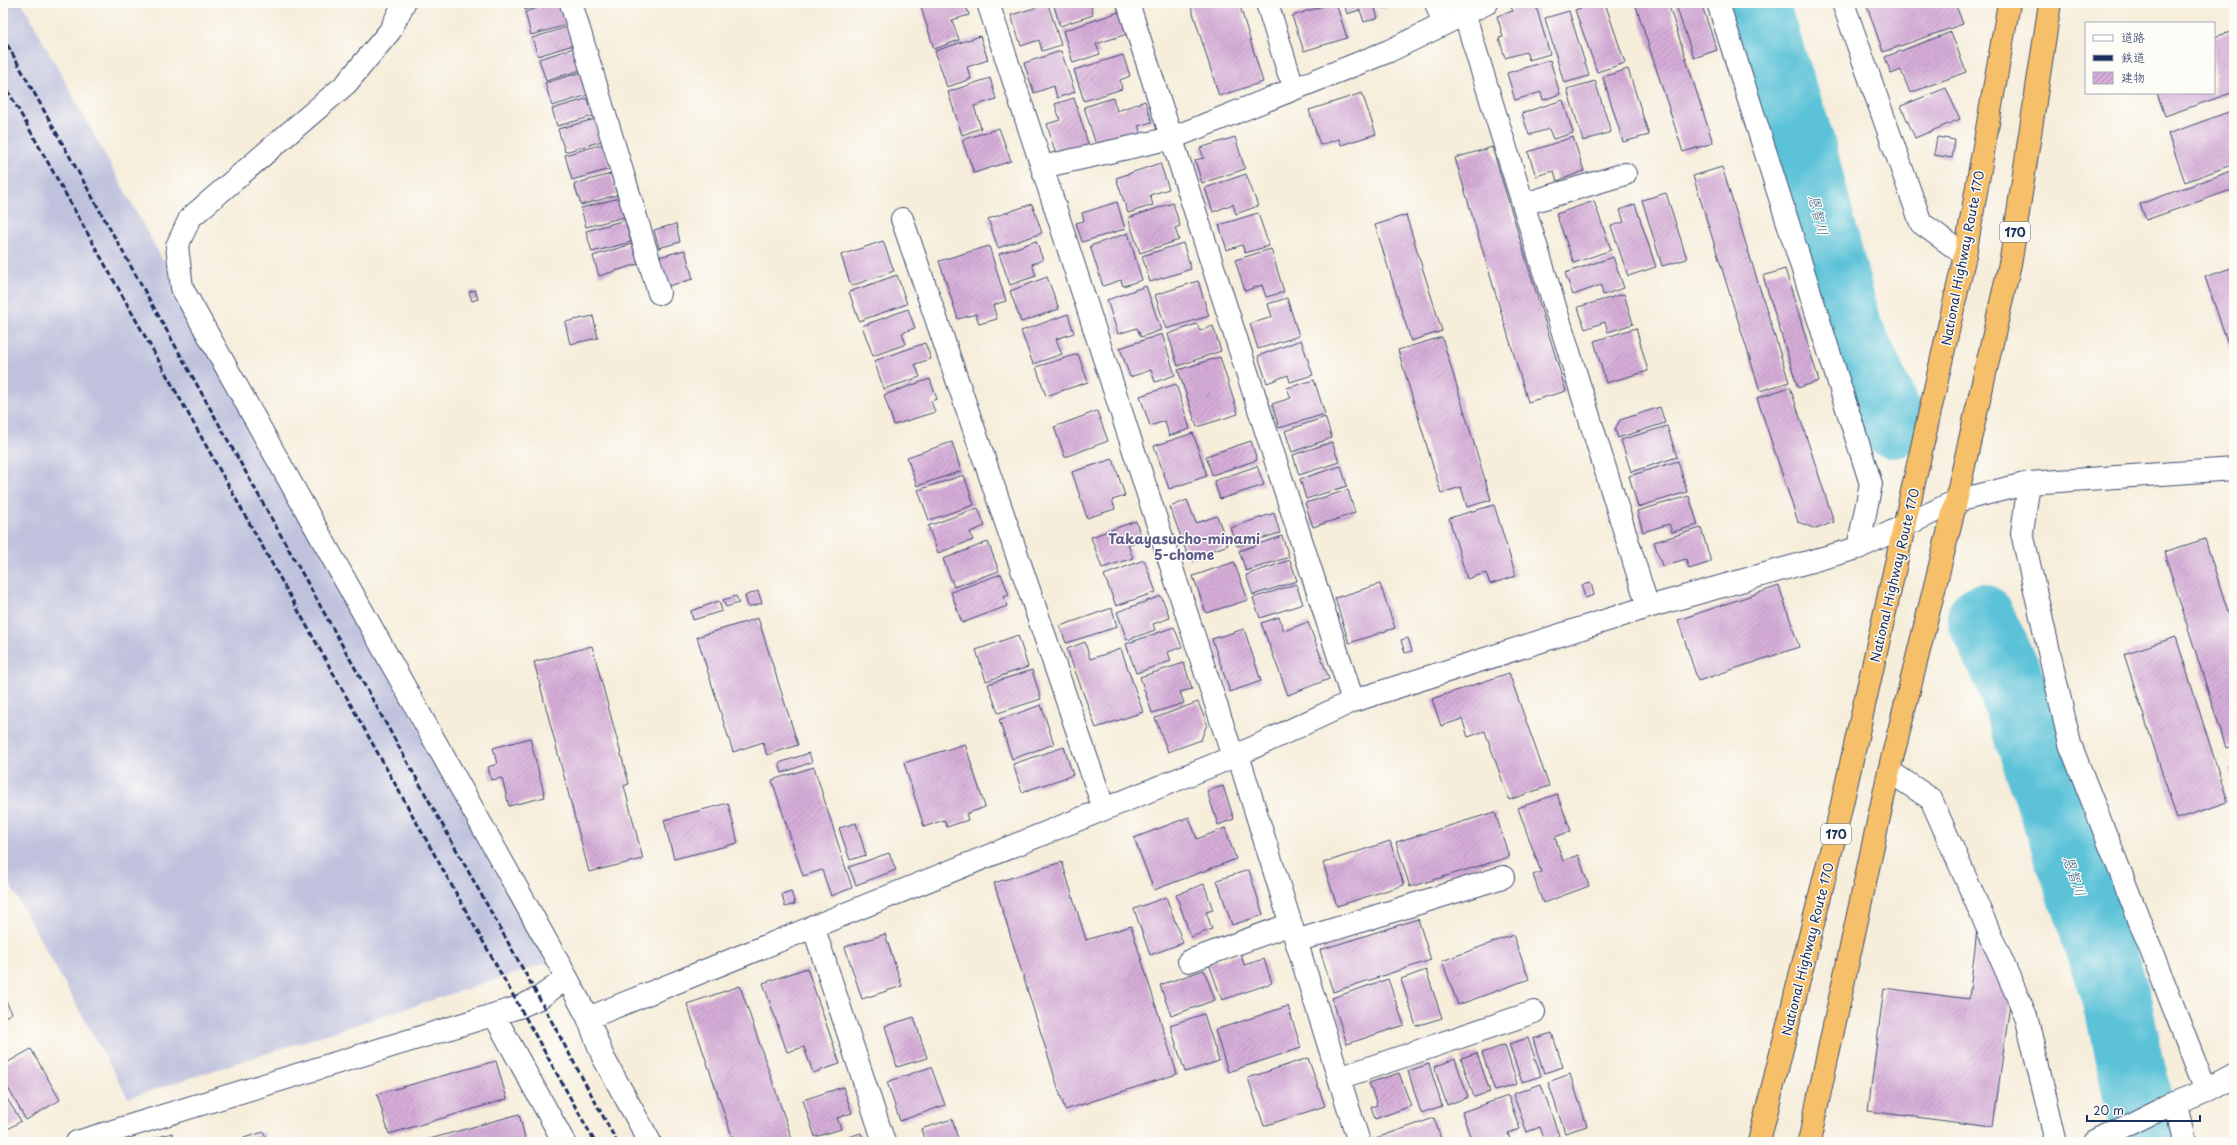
<svg xmlns="http://www.w3.org/2000/svg" width="2237" height="1145" viewBox="0 0 2237 1145" font-family="'Playpen Sans','Klee One',sans-serif">
<style>
.industrial{fill:#c0c2dd}
.lines{fill:none;stroke-linecap:round;stroke-linejoin:round}
.river{stroke:#5bc2d8;stroke-width:68}
.building{fill:url(#building-hatch)}
.minor-casing{stroke:#3c4c71;stroke-width:24}
.highway-casing{stroke:#3c4c71;stroke-width:24}
.minor{stroke:#fff;stroke-width:22}
.highway{stroke:#f6c06b;stroke-width:22}
.rail{stroke:#1b2f5e;stroke-width:3;stroke-dasharray:6 3;stroke-linecap:butt}
.labels{text-anchor:middle;dominant-baseline:central;stroke-width:3;stroke-linejoin:round;paint-order:stroke}
.shield{fill:#fdfcf7;stroke:#5f6c8c;stroke-width:1}
.shield-label{font-size:12px;font-weight:bold;fill:#1b2f5e}
.street-label{font-size:13px;fill:#1b2f5e;stroke:#fdfcf7}
.water-label{font-size:14px;font-style:italic;fill:#2e5b83;stroke:#fdfcf7}
.neighbourhood-label{font-size:14px;font-weight:bold;fill:#5c5b89;stroke:#fdfcf7}
</style>
<defs>
<pattern id="building-hatch" width="6" height="6" patternUnits="userSpaceOnUse"><rect width="6" height="6" fill="#d6add8"/><path d="M-1 1l2-2M0 6l6-6M5 7l2-2" fill="none" stroke="#ad8db2"/></pattern>
</defs>
<rect width="100%" height="100%" fill="#fdfcf7"/>
<filter id="ink" filterUnits="userSpaceOnUse"><feTurbulence type="fractalNoise" baseFrequency=".025" numOctaves="2"/><feDisplacementMap in="SourceGraphic" scale="8" xChannelSelector="R" yChannelSelector="G"/><feConvolveMatrix kernelMatrix="1 2 1 2 8 2 1 2 1" color-interpolation-filters="sRGB"/></filter>
<filter id="wash" filterUnits="userSpaceOnUse"><feTurbulence type="fractalNoise" baseFrequency=".012" numOctaves="4" result="noise"/><feDisplacementMap in="SourceGraphic" scale="16" xChannelSelector="R" yChannelSelector="G"/><feGaussianBlur stdDeviation="0.9" result="paint"/><feColorMatrix in="noise" values="0 0 0 0 0 0 0 0 0 0 0 0 0 0 0 0 0 1.4 0 .05"/><feComposite in="paint" operator="in"/></filter>
<g filter="url(#wash)">
<rect width="100%" height="100%" fill="#f6edda"/>
<path class="industrial" d="M 3,3 L 22,3 L 547,963 L 128,1098 L 3,872 Z"/>
<g class="lines">
<path class="river" d="M 1754,3 L 1801,144 L 1847,326 L 1892,424
M 1981,618 L 2008,676 L 2116,996 L 2147,1142"/>
</g>
<g id="blocks">
<path class="building" d="M 523,3 L 546,3 L 525,10 Z
M 555,3 L 561,3 L 567,25 L 531,35 L 525,12 Z
M 934,3 L 965,3 L 969,15 L 952,20 L 959,40 L 934,49 L 921,7 Z
M 1053,3 L 1100,3 L 1091,6 L 1093,15 L 1060,26 Z
M 1190,3 L 1239,3 L 1263,82 L 1219,96 Z
M 1332,3 L 1336,3 L 1347,38 L 1304,51 L 1292,16 Z
M 1344,3 L 1373,3 L 1378,18 L 1364,22 L 1360,10 L 1347,14 Z
M 1381,3 L 1398,3 L 1382,9 Z
M 1523,3 L 1535,3 L 1550,54 L 1529,60 L 1526,52 L 1505,58 L 1499,38 L 1503,37 L 1497,16 L 1513,11 L 1511,7 Z
M 1596,3 L 1605,3 L 1625,63 L 1597,72 L 1575,10 Z
M 1635,3 L 1668,3 L 1713,143 L 1683,152 Z
M 1675,3 L 1701,3 L 1717,50 L 1694,58 Z
M 1866,3 L 1955,3 L 1963,24 L 1883,52 Z
M 1048,4 L 1061,45 L 1042,51 L 1039,40 L 1021,46 L 1011,15 Z
M 1569,11 L 1589,76 L 1564,83 L 1545,18 Z
M 1119,12 L 1127,34 L 1096,44 L 1100,54 L 1073,63 L 1063,31 Z
M 568,27 L 573,45 L 538,56 L 532,38 Z
M 2234,31 L 2234,92 L 2165,116 L 2157,93 L 2214,93 L 2214,37 Z
M 1951,32 L 1966,72 L 1910,93 L 1901,70 L 1891,74 L 1885,57 Z
M 980,36 L 988,60 L 967,67 L 971,79 L 947,87 L 935,51 Z
M 574,48 L 581,70 L 546,81 L 539,59 Z
M 1061,51 L 1075,92 L 1057,98 L 1054,86 L 1034,93 L 1024,63 Z
M 1123,55 L 1130,76 L 1120,80 L 1122,89 L 1084,101 L 1074,70 Z
M 1550,60 L 1560,94 L 1543,100 L 1541,92 L 1515,100 L 1507,73 Z
M 1628,69 L 1649,135 L 1623,142 L 1603,77 Z
M 582,72 L 588,95 L 552,106 L 545,83 Z
M 990,78 L 996,99 L 974,106 L 981,128 L 962,135 L 948,92 Z
M 1595,81 L 1611,132 L 1583,141 L 1567,89 Z
M 1946,88 L 1960,119 L 1915,138 L 1901,106 Z
M 1362,93 L 1376,134 L 1341,145 L 1339,139 L 1320,145 L 1309,110 Z
M 589,98 L 594,116 L 557,126 L 552,109 Z
M 1074,98 L 1090,150 L 1066,157 L 1055,152 L 1047,124 L 1060,120 L 1055,104 Z
M 1113,98 L 1117,111 L 1145,101 L 1152,122 L 1138,126 L 1141,133 L 1097,148 L 1084,107 Z
M 1563,100 L 1573,133 L 1553,139 L 1549,129 L 1529,135 L 1522,113 Z
M 2234,110 L 2234,164 L 2185,182 L 2168,134 Z
M 595,119 L 602,141 L 565,152 L 558,129 Z
M 999,128 L 1011,161 L 974,173 L 962,140 Z
M 1235,137 L 1245,169 L 1202,183 L 1195,160 L 1204,158 L 1200,148 Z
M 1573,137 L 1584,171 L 1557,181 L 1554,171 L 1536,176 L 1528,152 Z
M 1937,137 L 1955,140 L 1952,158 L 1934,155 Z
M 603,144 L 610,169 L 572,180 L 565,155 Z
M 1492,147 L 1566,391 L 1528,402 L 1455,158 Z
M 1160,163 L 1169,189 L 1150,195 L 1153,205 L 1128,213 L 1116,178 Z
M 1722,167 L 1789,382 L 1760,391 L 1693,176 Z
M 2234,170 L 2234,189 L 2146,220 L 2140,204 Z
M 611,174 L 617,195 L 581,205 L 574,184 Z
M 1246,174 L 1258,206 L 1236,214 L 1233,204 L 1213,212 L 1205,188 Z
M 1666,193 L 1687,259 L 1662,266 L 1642,200 Z
M 619,198 L 624,217 L 586,227 L 581,208 Z
M 1594,201 L 1611,250 L 1574,263 L 1556,214 Z
M 1117,202 L 1125,229 L 1082,242 L 1076,223 L 1084,221 L 1082,213 Z
M 1173,203 L 1180,226 L 1175,228 L 1179,240 L 1140,253 L 1128,218 Z
M 1032,204 L 1042,233 L 998,248 L 988,219 Z
M 1635,204 L 1656,267 L 1628,276 L 1611,226 L 1624,222 L 1620,210 Z
M 1258,213 L 1269,246 L 1245,253 L 1242,245 L 1227,250 L 1219,225 Z
M 1406,215 L 1442,331 L 1411,341 L 1375,225 Z
M 625,220 L 631,242 L 592,252 L 586,231 Z
M 676,224 L 680,242 L 659,248 L 654,230 Z
M 1128,233 L 1142,280 L 1123,286 L 1121,280 L 1103,286 L 1090,246 Z
M 883,241 L 894,271 L 851,286 L 841,255 Z
M 1036,241 L 1043,260 L 1032,264 L 1036,276 L 1010,285 L 999,254 Z
M 1183,243 L 1191,269 L 1150,282 L 1142,256 Z
M 632,244 L 638,264 L 599,276 L 593,256 Z
M 989,246 L 1006,301 L 993,305 L 997,319 L 979,324 L 976,314 L 958,319 L 939,261 Z
M 1271,249 L 1284,292 L 1266,297 L 1262,285 L 1245,291 L 1235,260 Z
M 685,250 L 693,279 L 668,286 L 659,257 Z
M 1613,257 L 1624,288 L 1603,295 L 1601,285 L 1573,295 L 1565,273 Z
M 2234,267 L 2234,361 L 2205,277 Z
M 1785,269 L 1819,381 L 1798,388 L 1763,276 Z
M 897,275 L 907,304 L 859,321 L 849,292 Z
M 1047,277 L 1059,309 L 1021,322 L 1010,291 Z
M 1198,281 L 1209,316 L 1166,329 L 1155,295 Z
M 1146,286 L 1161,330 L 1141,337 L 1137,328 L 1118,334 L 1107,300 Z
M 475,290 L 478,299 L 472,301 L 469,292 Z
M 1624,294 L 1633,324 L 1608,332 L 1605,322 L 1585,329 L 1578,307 Z
M 1287,298 L 1299,336 L 1258,349 L 1250,324 L 1272,317 L 1268,304 Z
M 908,309 L 915,328 L 902,333 L 906,344 L 873,356 L 862,326 Z
M 1068,314 L 1074,333 L 1056,339 L 1062,354 L 1033,364 L 1021,331 Z
M 593,316 L 598,338 L 570,344 L 565,322 Z
M 1197,324 L 1200,331 L 1213,326 L 1221,351 L 1178,366 L 1168,334 Z
M 1636,328 L 1648,371 L 1606,383 L 1594,341 Z
M 1162,334 L 1175,375 L 1155,382 L 1151,370 L 1130,377 L 1120,348 Z
M 1442,337 L 1491,500 L 1467,507 L 1461,487 L 1441,493 L 1398,350 Z
M 1301,340 L 1313,375 L 1290,382 L 1288,375 L 1267,383 L 1258,356 Z
M 925,343 L 931,359 L 915,364 L 920,377 L 884,389 L 874,361 Z
M 1078,354 L 1088,382 L 1046,396 L 1036,367 Z
M 1220,357 L 1238,414 L 1197,427 L 1178,370 Z
M 930,379 L 937,399 L 931,401 L 935,412 L 894,425 L 884,395 Z
M 1314,380 L 1325,414 L 1279,428 L 1272,404 L 1291,398 L 1287,388 Z
M 1176,384 L 1190,429 L 1169,436 L 1165,421 L 1150,426 L 1140,396 Z
M 1790,387 L 1834,522 L 1816,529 L 1798,522 L 1757,398 Z
M 1660,407 L 1665,423 L 1618,438 L 1615,429 L 1620,420 Z
M 1097,411 L 1108,441 L 1065,457 L 1054,427 Z
M 1325,417 L 1332,438 L 1292,452 L 1285,431 Z
M 1667,426 L 1677,457 L 1631,472 L 1621,440 Z
M 1193,433 L 1207,476 L 1169,489 L 1154,446 Z
M 1251,441 L 1257,460 L 1212,475 L 1206,456 Z
M 952,442 L 961,471 L 917,486 L 907,457 Z
M 1332,442 L 1339,462 L 1299,475 L 1293,455 Z
M 1113,459 L 1125,496 L 1112,500 L 1115,509 L 1087,518 L 1072,472 Z
M 1678,461 L 1687,492 L 1638,507 L 1629,476 Z
M 1257,466 L 1264,485 L 1220,499 L 1214,481 Z
M 1341,466 L 1347,486 L 1306,499 L 1300,479 Z
M 964,475 L 974,505 L 929,520 L 918,490 Z
M 1348,490 L 1355,513 L 1313,527 L 1305,503 Z
M 1689,496 L 1698,525 L 1672,532 L 1669,524 L 1643,532 L 1637,511 Z
M 1187,500 L 1196,523 L 1217,516 L 1228,545 L 1189,559 L 1170,507 Z
M 1494,505 L 1516,576 L 1490,584 L 1486,573 L 1467,579 L 1449,518 Z
M 978,508 L 985,526 L 970,532 L 973,540 L 938,553 L 928,526 Z
M 1274,513 L 1280,533 L 1237,546 L 1230,528 Z
M 1136,521 L 1142,540 L 1128,545 L 1133,558 L 1102,568 L 1091,537 Z
M 1701,528 L 1711,562 L 1689,569 L 1686,559 L 1662,566 L 1654,542 Z
M 1282,536 L 1289,557 L 1246,571 L 1239,551 Z
M 2205,539 L 2234,631 L 2234,745 L 2226,748 L 2164,552 Z
M 988,542 L 999,571 L 954,587 L 943,559 Z
M 1144,560 L 1156,592 L 1116,606 L 1104,575 Z
M 1290,560 L 1297,581 L 1253,595 L 1246,575 Z
M 1234,562 L 1248,600 L 1206,613 L 1193,576 Z
M 1001,574 L 1009,595 L 1004,597 L 1007,606 L 962,623 L 951,592 Z
M 1591,583 L 1594,595 L 1585,598 L 1582,585 Z
M 1296,584 L 1303,604 L 1260,618 L 1253,598 Z
M 1380,584 L 1395,628 L 1349,643 L 1335,598 Z
M 1779,586 L 1799,647 L 1698,681 L 1678,620 Z
M 758,591 L 762,603 L 748,607 L 745,596 Z
M 736,596 L 739,603 L 726,607 L 723,600 Z
M 1161,596 L 1170,618 L 1153,624 L 1155,630 L 1127,640 L 1117,612 Z
M 719,601 L 722,611 L 693,620 L 691,611 Z
M 1112,608 L 1117,627 L 1066,643 L 1060,626 Z
M 1279,617 L 1284,631 L 1308,622 L 1329,679 L 1288,695 L 1261,623 Z
M 758,618 L 798,745 L 767,755 L 763,742 L 733,752 L 697,637 Z
M 1174,627 L 1182,647 L 1168,652 L 1171,661 L 1136,673 L 1126,644 Z
M 1244,629 L 1261,681 L 1230,692 L 1212,639 Z
M 1018,635 L 1028,667 L 986,681 L 976,650 Z
M 2176,637 L 2228,802 L 2177,819 L 2124,654 Z
M 1408,638 L 1412,651 L 1405,653 L 1401,640 Z
M 1085,642 L 1090,659 L 1121,649 L 1143,712 L 1096,728 L 1067,649 Z
M 592,646 L 629,784 L 624,786 L 643,859 L 589,872 L 534,662 Z
M 1184,663 L 1192,689 L 1180,692 L 1184,703 L 1152,713 L 1140,677 Z
M 1032,670 L 1041,699 L 998,713 L 988,684 Z
M 1509,673 L 1549,786 L 1509,800 L 1485,731 L 1468,737 L 1462,719 L 1441,726 L 1432,699 Z
M 1198,702 L 1207,724 L 1201,740 L 1168,752 L 1155,718 Z
M 1041,705 L 1054,744 L 1012,759 L 999,720 Z
M 530,738 L 545,797 L 509,806 L 502,778 L 491,780 L 488,767 L 497,764 L 493,748 Z
M 965,744 L 985,807 L 966,814 L 968,820 L 947,827 L 944,820 L 924,827 L 904,763 Z
M 1064,747 L 1073,775 L 1022,792 L 1013,764 Z
M 809,753 L 812,762 L 782,773 L 779,763 Z
M 814,767 L 852,888 L 831,896 L 822,870 L 803,876 L 772,780 Z
M 2234,768 L 2234,784 L 2229,769 Z
M 1223,786 L 1234,819 L 1218,825 L 1207,791 Z
M 1557,794 L 1571,831 L 1555,837 L 1563,861 L 1578,855 L 1589,886 L 1543,903 L 1533,875 L 1541,872 L 1518,808 Z
M 728,803 L 738,843 L 674,859 L 664,820 Z
M 1495,812 L 1509,857 L 1410,887 L 1396,842 Z
M 1189,817 L 1197,839 L 1225,828 L 1236,859 L 1154,890 L 1134,838 Z
M 856,823 L 866,855 L 850,860 L 839,828 Z
M 1390,841 L 1404,885 L 1337,906 L 1323,863 Z
M 889,853 L 896,870 L 856,885 L 849,867 Z
M 1062,862 L 1086,940 L 1131,926 L 1177,1074 L 1065,1110 L 994,883 Z
M 1249,870 L 1263,915 L 1232,925 L 1217,880 Z
M 1204,884 L 1213,910 L 1206,912 L 1212,929 L 1191,937 L 1176,895 Z
M 791,891 L 795,904 L 785,907 L 782,894 Z
M 1166,897 L 1183,943 L 1150,955 L 1134,909 Z
M 1418,919 L 1431,960 L 1333,992 L 1320,950 Z
M 1977,930 L 2011,996 L 1993,1127 L 1868,1111 L 1884,988 L 1969,999 Z
M 885,934 L 902,986 L 862,999 L 845,947 Z
M 1513,935 L 1529,979 L 1458,1005 L 1442,961 Z
M 1241,954 L 1244,965 L 1264,959 L 1272,983 L 1222,1000 L 1209,964 Z
M 807,968 L 840,1064 L 813,1073 L 804,1047 L 787,1052 L 763,983 Z
M 1204,970 L 1215,1000 L 1171,1016 L 1160,985 Z
M 1426,970 L 1442,1018 L 1416,1026 L 1401,979 Z
M 1388,979 L 1404,1025 L 1347,1044 L 1332,998 Z
M 740,986 L 793,1142 L 734,1142 L 687,1004 Z
M 3,996 L 12,1013 L 3,1018 Z
M 1288,1006 L 1301,1048 L 1228,1072 L 1215,1030 Z
M 1204,1014 L 1219,1061 L 1185,1072 L 1170,1025 Z
M 914,1017 L 927,1058 L 897,1067 L 885,1026 Z
M 1552,1033 L 1563,1067 L 1544,1073 L 1533,1039 Z
M 1528,1038 L 1541,1076 L 1522,1082 L 1509,1044 Z
M 1505,1045 L 1517,1084 L 1495,1091 L 1482,1053 Z
M 31,1049 L 60,1100 L 26,1120 L 3,1079 L 3,1065 Z
M 1477,1053 L 1490,1092 L 1474,1097 L 1461,1058 Z
M 1308,1058 L 1325,1106 L 1264,1126 L 1248,1078 Z
M 1455,1059 L 1468,1097 L 1447,1105 L 1434,1067 Z
M 496,1061 L 507,1099 L 389,1134 L 377,1094 Z
M 1429,1064 L 1442,1106 L 1421,1113 L 1408,1071 Z
M 931,1067 L 945,1105 L 900,1121 L 887,1082 Z
M 1399,1073 L 1411,1106 L 1375,1119 L 1371,1107 L 1377,1105 L 1369,1083 Z
M 1570,1074 L 1587,1126 L 1565,1133 L 1548,1082 Z
M 1541,1084 L 1559,1136 L 1545,1141 L 1540,1127 L 1527,1132 L 1513,1094 Z
M 843,1087 L 852,1113 L 837,1118 L 841,1129 L 815,1137 L 803,1100 Z
M 3,1092 L 21,1121 L 3,1132 Z
M 1508,1096 L 1520,1129 L 1508,1133 L 1511,1142 L 1472,1142 L 1462,1112 Z
M 519,1114 L 526,1142 L 419,1142 Z
M 1434,1118 L 1442,1142 L 1374,1142 L 1373,1139 Z
M 952,1119 L 959,1142 L 925,1142 L 921,1129 Z
M 264,1132 L 267,1142 L 230,1142 Z
M 172,1133 L 175,1142 L 142,1142 Z
M 861,1133 L 864,1142 L 833,1142 Z"/>
</g>
</g>
<g filter="url(#ink)">
<use href="#blocks" fill-opacity="0" stroke="#3c4c71" stroke-width="1"/>
<g class="lines">
<g class="minor-casing">
<path id="minor" d="M 404,3 L 390,31 L 346,84 L 190,218 L 177,246 L 182,288 L 567,978
M 571,3 L 659,293
M 988,3 L 1042,167 L 1172,138 L 1389,51 L 1487,3
M 1128,3 L 1353,701
M 1267,3 L 1289,74
M 1436,3 L 1443,23
M 1718,3 L 1871,484 L 1858,548
M 1843,3 L 1921,223 L 1965,255
M 1464,13 L 1648,607
M 1042,167 L 1233,757
M 1524,204 L 1625,174
M 902,219 L 1104,809
M 2029,483 L 2022,533 L 2070,744 L 2206,1090
M 1238,755 L 1359,1142
M 1889,771 L 1931,799 L 2026,1016 L 2056,1142
M 813,926 L 884,1142
M 1296,941 L 1503,877
M 1189,961 L 1291,924
M 494,1015 L 564,1142
M 588,1018 L 603,1057 L 650,1142
M 1339,1078 L 1534,1012
M 2175,1103 L 2183,1142
M 77,1142 L 519,1007 L 539,998 L 567,978 L 588,1018 L 1233,757 L 1353,701 L 1648,607 L 1858,548 L 1956,501 L 2029,483 L 2234,469
M 2095,1142 L 2167,1106 L 2206,1090 L 2234,1075"/>
</g>
<g class="highway-casing">
<path id="highway" d="M 1759,1142 L 1835,835 L 1965,255 L 2009,3
M 1809,1142 L 1889,771 L 1956,501 L 2011,259 L 2050,3"/>
</g>
<use href="#minor" class="minor"/>
<use href="#highway" class="highway"/>
<path class="rail" d="M 3,37 L 539,998 L 617,1142
M 3,82 L 595,1142"/>
</g>
</g>
<g class="labels">
<g class="shield">
<rect x="2000" y="222" width="30" height="20" rx="3"/>
<rect x="1821" y="824" width="30" height="20" rx="3"/>
</g>
<g class="shield-label">
<text x="2015" y="232">170</text>
<text x="1836" y="834">170</text>
</g>
<g class="street-label">
<text transform="translate(1962 258) rotate(-79)">National Highway Route 170</text>
<text transform="translate(1894 575) rotate(-77)">National Highway Route 170</text>
<text transform="translate(1807 949) rotate(-76)">National Highway Route 170</text>
</g>
<g class="water-label">
<text transform="translate(1819 215) rotate(76)">恩智川</text>
<text transform="translate(2075 876) rotate(71)">恩智川</text>
</g>
<g class="neighbourhood-label">
<text x="1184" y="538">Takayasucho-minami<tspan x="1184" dy="16">5-chome</tspan></text>
</g>
</g>
<rect width="2237" height="1145" fill="none" stroke="#fdfcf7" stroke-width="16"/>
<rect x="2085" y="22" width="130" height="72" fill="#fdfcf7" stroke="#a3aaba"/>
<rect x="2093" y="35" width="20" height="6" fill="#ffffff" stroke="#a3aaba"/>
<text x="2121" y="42" font-size="12" fill="#1b2f5e">道路</text>
<rect x="2093" y="55" width="20" height="6" fill="#1b2f5e" stroke="#a3aaba"/>
<text x="2121" y="62" font-size="12" fill="#1b2f5e">鉄道</text>
<rect x="2093" y="72" width="20" height="12" fill="url(#building-hatch)" stroke="#a3aaba"/>
<text x="2121" y="82" font-size="12" fill="#1b2f5e">建物</text>
<path d="M2087 1115v6h113v-6" fill="none" stroke="#1b2f5e" stroke-width="2"/>
<text x="2093" y="1115" font-size="12" fill="#1b2f5e" stroke="#fdfcf7" stroke-width="3" paint-order="stroke">20 m</text>
</svg>
